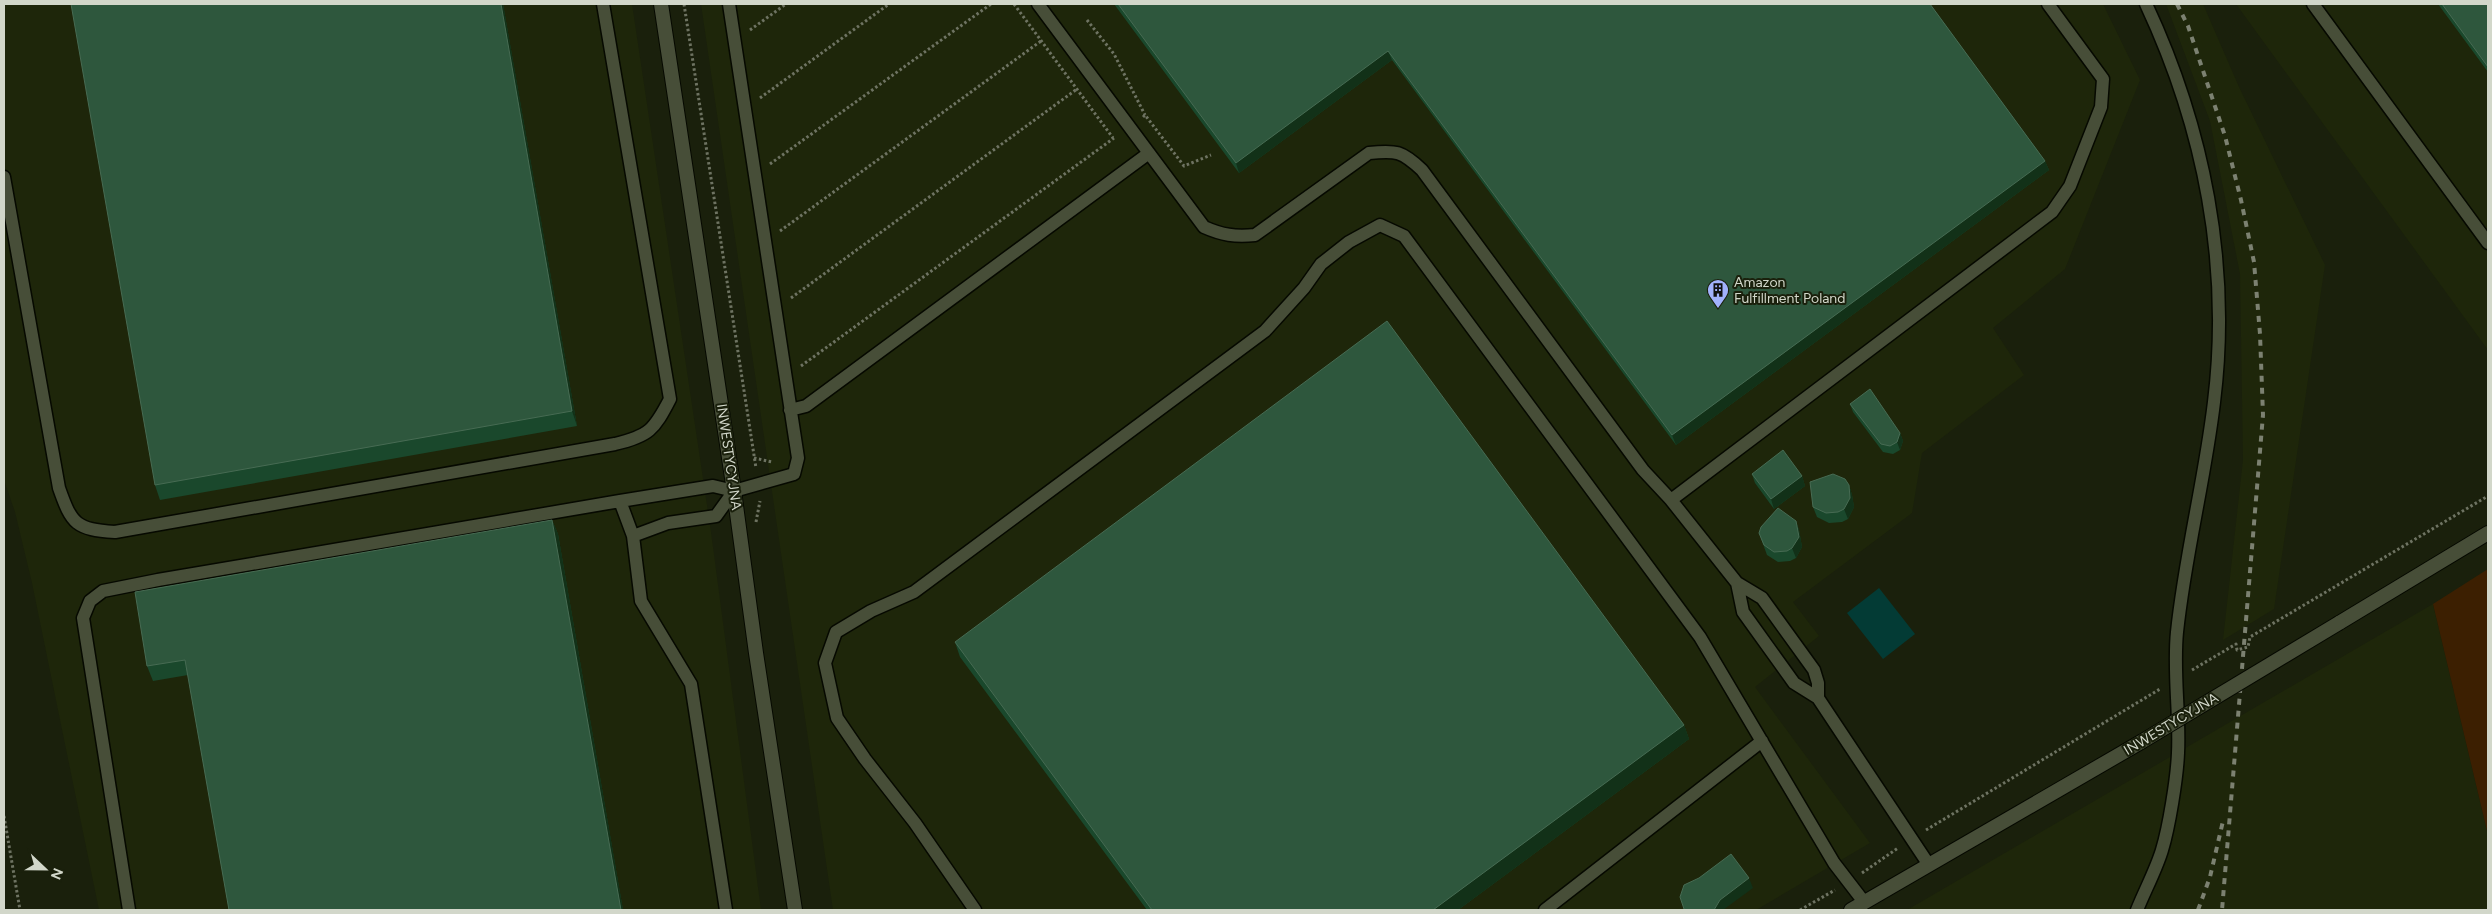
<svg xmlns="http://www.w3.org/2000/svg" width="2492" height="914" viewBox="0 0 2492 914" font-family="Figtree,sans-serif">
<style>
.built{fill:#1e260a}
.green{fill:#3c1f01}
.water{fill:#033b35}
.lines{fill:none;stroke-linecap:round;stroke-linejoin:round}
.service-casing{stroke:#060900;stroke-width:15}
.minor-casing{stroke:#060900;stroke-width:16}
.path{stroke:#6e7362;stroke-width:3;stroke-dasharray:2.5 2.5;stroke-linecap:butt}
.service{stroke:#474e38;stroke-width:12}
.minor{stroke:#474e38;stroke-width:14}
.rail{stroke:#7c8171;stroke-width:4;stroke-dasharray:6 6;stroke-linecap:butt}
.minor-bridge-casing{stroke:#060900;stroke-width:16;stroke-linecap:butt}
.minor-bridge{stroke:#474e38;stroke-width:14}
.wall{fill:#1a482c}
.shaded-wall{fill:#123118}
.building{fill:#2e573d;stroke:#476b53}
.labels{text-anchor:middle;dominant-baseline:central;stroke-width:4;stroke-linejoin:round;paint-order:stroke}
.poi-label{font-size:14px;fill:#d2d7ca;stroke:#1a200c;text-anchor:start}
.street-label{font-size:14px;fill:#d2d7ca;stroke:#1a200c}
</style>
<rect width="100%" height="100%" fill="#1a200c"/>
<path class="built" d="M 4,4 L 632,4 L 711,532 L 761,910 L 99,910 L 32,583 L 15,512 L 4,480 Z
M 701,4 L 2103,4 L 2140,80 L 2065,269 L 1993,328 L 2024,375 L 1922,453 L 1912,513 L 1793,602 L 1819,636 L 1755,687 L 1870,843 L 1756,910 L 833,910 Z
M 2166,4 L 2203,4 L 2239,87 L 2325,265 L 2274,609 L 2223,640 L 2243,460 L 2240,274 L 2210,121 Z
M 2236,4 L 2488,4 L 2488,350 Z
M 2433,604 L 2488,835 L 2488,910 L 1907,910 Z"/>
<path class="green" d="M 2488,569 L 2488,835 L 2433,604 Z"/>
<path class="water" d="M 1879,588 L 1915,634 L 1883,659 L 1847,613 Z"/>
<g class="lines">
<g class="service-casing">
<path id="service" d="M 1038,4 L 1204,227 C 1222,235 1235,237 1255,235 L 1369,153 C 1396,150 1402,151 1422,170 L 1643,470 L 1671,500 L 1737,583 L 1762,598 L 1814,670 L 1818,683 L 1818,698
M 2313,4 L 2488,243
M 4,177 L 59,488 C 72,525 76,529 115,532 L 615,444 C 649,436 654,430 670,399 L 603,4
M 790,410 L 806,406 L 1149,153
M 1671,500 L 2052,212 L 2070,186 L 2101,107 L 2103,79 L 2048,4
M 620,501 L 713,486 L 734,491 L 794,474 L 798,458 L 729,4
M 633,536 L 668,523 L 716,516 L 734,491
M 1737,583 L 1743,612 L 1794,683 L 1818,698 L 1929,865
M 129,910 L 83,618 L 90,601 L 103,591 L 158,580 L 620,501 L 633,536 L 641,601 L 691,684 L 726,910
M 975,910 L 915,823 L 865,759 L 837,718 L 825,663 L 836,632 L 871,611 L 914,592 L 1265,331 L 1304,288 L 1321,264 L 1349,242 L 1380,225 L 1404,236 L 1700,637 L 1834,863 L 1864,902
M 1545,910 L 1762,741
M 2137,910 C 2145,890 2156,870 2162,850 C 2169,827 2177,778 2178,753 C 2180,713 2173,672 2177,632 C 2185,555 2205,479 2214,402 C 2231,265 2204,128 2146,4"/>
</g>
<g class="minor-casing">
<path id="minor" d="M 661,4 L 734,491 L 756,653 L 795,910
M 2339,623 L 2488,533
M 1851,910 L 2141,742"/>
</g>
<path class="path" d="M 684,4 L 756,468
M 1014,4 L 1113,138
M 1087,20 L 1114,54 L 1145,115
M 750,30 L 786,4
M 760,98 L 889,4
M 1143,117 L 1145,115 L 1184,166 L 1211,155
M 770,164 L 991,4
M 780,231 L 1041,41
M 791,298 L 1077,89
M 801,366 L 1114,138
M 754,458 L 772,462
M 756,522 L 760,501
M 2192,670 L 2236,644 L 2237,650 L 2248,647 L 2250,637 L 2488,496
M 4,816 L 20,910
M 1926,830 L 2160,689
M 1862,873 L 1898,848
M 1800,910 L 1835,890"/>
<use href="#service" class="service"/>
<use href="#minor" class="minor"/>
<path class="rail" d="M 2177,4 L 2188,26 L 2225,136 L 2241,200 L 2254,262 L 2260,334 L 2263,415 L 2222,910
M 2198,910 L 2210,877 L 2223,821"/>
<g class="minor-bridge-casing">
<path id="minor-bridge" d="M 2141,742 L 2339,623"/>
</g>
<use href="#minor-bridge" class="minor-bridge"/>
</g>
<path class="wall" d="M 503,4 L 577,426 L 160,500 L 155,485 Z
M 1114,4 L 1930,4 L 2045,161 L 2049,170 L 1676,445 L 1392,60 L 1239,173 Z
M 2438,4 L 2488,4 L 2488,72 Z
M 1850,404 L 1900,433 L 1903,441 L 1900,450 L 1893,454 L 1883,452 L 1853,412 Z
M 1752,474 L 1802,476 L 1805,486 L 1774,509 L 1755,483 Z
M 1849,485 L 1852,495 L 1854,507 L 1848,519 L 1842,522 L 1829,523 L 1817,517 L 1813,507 Z
M 552,520 L 558,534 L 623,910 L 229,910 L 188,675 L 153,681 L 147,666 Z
M 1796,521 L 1799,530 L 1802,547 L 1796,558 L 1790,561 L 1778,562 L 1767,555 L 1759,533 Z
M 955,642 L 1684,725 L 1689,739 L 1458,910 L 1147,910 L 960,657 Z"/>
<path class="shaded-wall" d="M 501,4 L 503,4 L 577,426 L 572,411 Z
M 1388,51 L 1392,60 L 1239,173 L 1236,163 Z
M 2045,161 L 2049,170 L 1676,445 L 1672,435 Z
M 1900,433 L 1903,441 L 1900,450 L 1897,442 Z
M 1802,476 L 1805,486 L 1774,509 L 1771,499 Z
M 1849,485 L 1852,495 L 1854,507 L 1848,519 L 1844,509 Z
M 552,520 L 558,534 L 623,910 L 621,910 Z
M 1796,521 L 1799,530 L 1802,547 L 1796,558 L 1792,548 Z
M 1684,725 L 1689,739 L 1458,910 L 1433,910 Z
M 1749,878 L 1753,888 L 1723,910 L 1714,910 L 1720,900 Z"/>
<path class="building" d="M 71,4 L 501,4 L 572,411 L 155,485 Z
M 1118,4 L 1930,4 L 2045,161 L 1672,435 L 1388,51 L 1236,163 Z
M 2442,4 L 2488,4 L 2488,67 Z
M 1387,321 L 1684,725 L 1433,910 L 1152,910 L 955,642 Z
M 1870,389 L 1900,433 L 1897,442 L 1890,446 L 1881,444 L 1850,404 Z
M 1783,450 L 1802,476 L 1771,499 L 1752,474 Z
M 1833,474 L 1845,479 L 1849,485 L 1850,498 L 1844,509 L 1838,512 L 1826,513 L 1813,507 L 1810,482 Z
M 1778,508 L 1796,521 L 1799,537 L 1792,548 L 1787,551 L 1774,552 L 1764,545 L 1759,533 L 1761,527 Z
M 552,520 L 621,910 L 229,910 L 185,660 L 147,666 L 135,592 Z
M 1731,854 L 1749,878 L 1720,900 L 1714,910 L 1685,910 L 1684,909 L 1680,897 L 1684,885 L 1699,878 Z"/>
<defs>
<g id="building-pin" transform="scale(1.125)"><path d="M0 17L-7.5 6A9.5 9.5 0 1 1 7.5 6Z" fill="#a2b2fd" stroke="#1a200c"/><path d="M-4-6H4V6H1V3H-1V6H-4ZM-2.5-4.3h1.7v1.8h-1.7ZM.8-4.3h1.7v1.8H.8ZM-2.5-1h1.7V.8h-1.7ZM.8-1h1.7V.8H.8Z" fill="#111"/></g>
</defs>
<g fill-rule="evenodd">
<use href="#building-pin" x="1718" y="290"/>
</g>
<g class="labels">
<g class="poi-label">
<text x="1734" y="282">Amazon<tspan x="1734" dy="16">Fulfillment Poland</tspan></text>
</g>
<g class="street-label">
<text transform="translate(729 457) rotate(82)">INWESTYCYJNA</text>
<text transform="translate(2171 724) rotate(-31)">INWESTYCYJNA</text>
</g>
</g>
<rect width="2492" height="914" fill="none" stroke="#d2d7ca" stroke-width="10"/>
<g transform="translate(45 869) rotate(112)" stroke="#1a200c" stroke-width="4" paint-order="stroke">
<path d="M0-4L9 19L0 12L-9 19Z" fill="#d2d7ca"/>
<text y="-8" font-size="14" font-weight="bold" text-anchor="middle" fill="#d2d7ca">N</text>
</g>
</svg>
